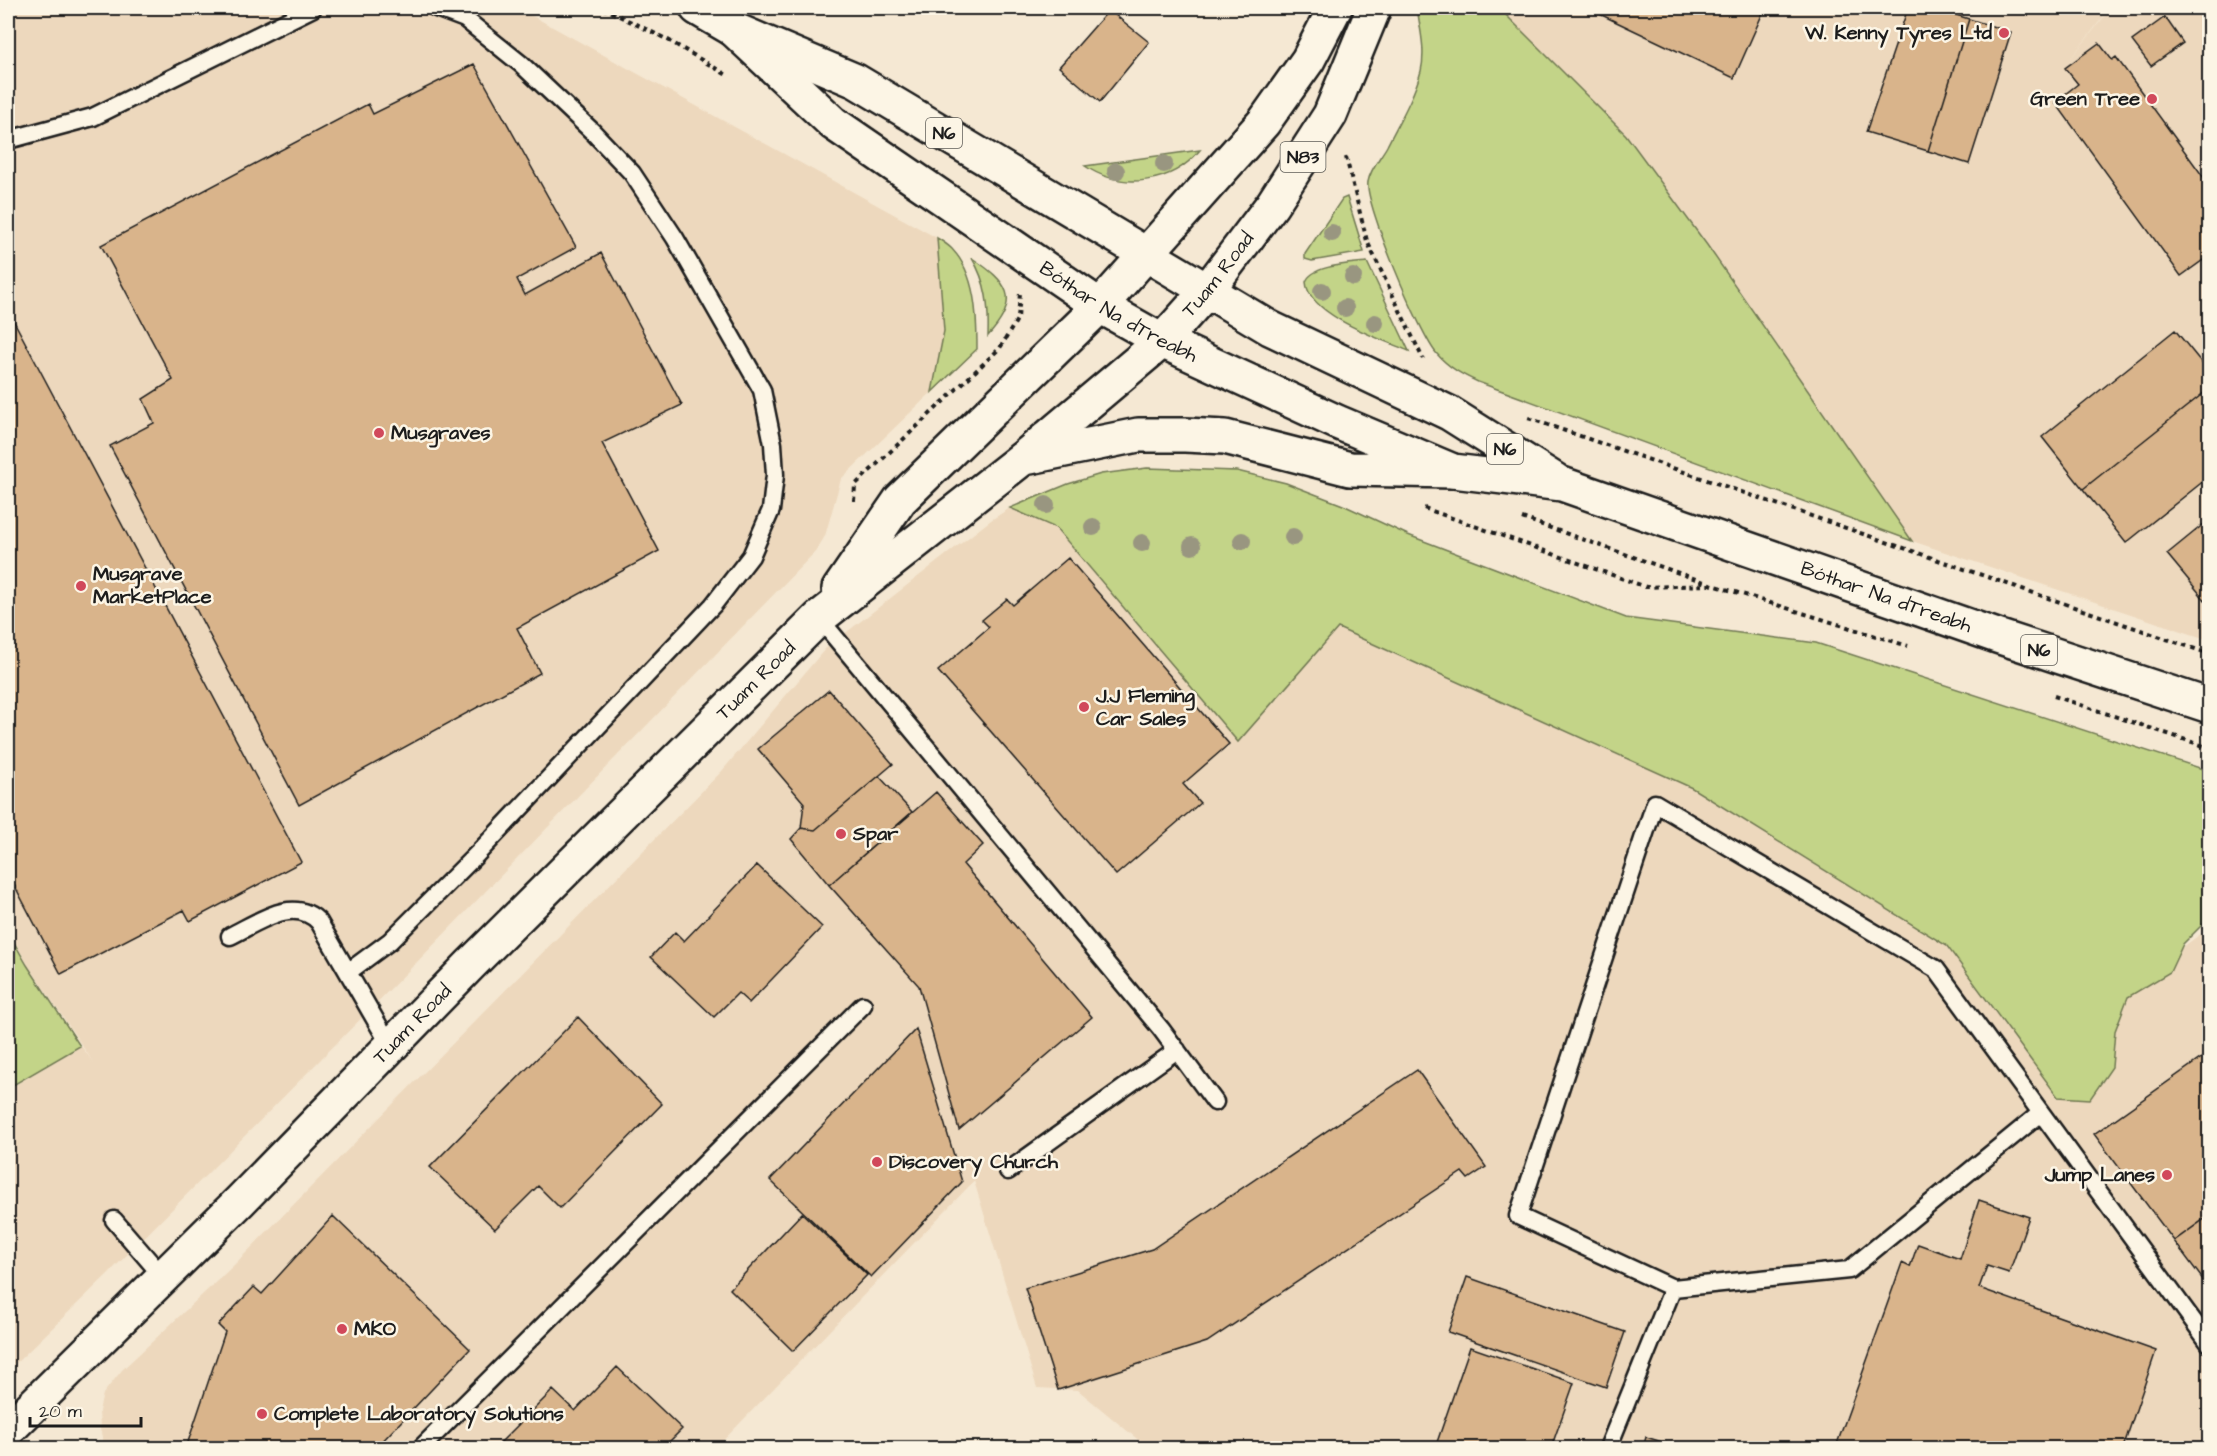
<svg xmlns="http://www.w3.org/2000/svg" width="2217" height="1456" viewBox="0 0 2217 1456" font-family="'Architects Daughter',sans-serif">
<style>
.built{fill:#edd8bd}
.green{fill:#c3d488;stroke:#707852;stroke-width:1.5}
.building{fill:#d9b48b;stroke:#1c1c1c;stroke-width:1.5}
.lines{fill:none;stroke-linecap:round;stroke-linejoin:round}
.service-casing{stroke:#1c1c1c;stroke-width:21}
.secondary-casing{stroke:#1c1c1c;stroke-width:38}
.primary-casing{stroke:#1c1c1c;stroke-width:38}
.trunk-casing{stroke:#1c1c1c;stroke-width:38}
.path{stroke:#1c1c1c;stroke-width:4;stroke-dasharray:4.5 4.5;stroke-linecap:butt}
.service{stroke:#fcf5e5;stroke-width:16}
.secondary{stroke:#fcf5e5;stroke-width:33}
.primary{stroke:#fcf5e5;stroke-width:33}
.trunk{stroke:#fcf5e5;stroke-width:33}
.tree{fill:#999680}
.poi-dot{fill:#d1495b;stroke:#fcf5e5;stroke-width:2}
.labels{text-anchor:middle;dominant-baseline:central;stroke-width:5;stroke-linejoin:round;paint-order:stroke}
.shield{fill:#fcf5e5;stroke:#5f5d58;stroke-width:1.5}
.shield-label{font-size:18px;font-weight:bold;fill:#1c1c1c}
.poi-label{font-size:20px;font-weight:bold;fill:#1c1c1c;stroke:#fcf5e5;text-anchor:start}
.street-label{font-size:20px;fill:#1c1c1c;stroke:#fcf5e5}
</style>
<rect width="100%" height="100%" fill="#f5e8d3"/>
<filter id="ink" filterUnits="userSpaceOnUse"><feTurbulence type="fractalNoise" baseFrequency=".0167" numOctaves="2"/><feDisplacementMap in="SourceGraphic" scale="12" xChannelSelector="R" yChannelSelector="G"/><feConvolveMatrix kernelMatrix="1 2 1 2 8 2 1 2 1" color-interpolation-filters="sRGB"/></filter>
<g filter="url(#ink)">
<path class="built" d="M 8,8 L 518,8 L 937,238 L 944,331 L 932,392 L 841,479 L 825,536 L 816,551 L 419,960 L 108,1274 L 8,1371 L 8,1089 L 81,1046 L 93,1062 L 28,965 L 8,930 Z
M 1499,8 L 2110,8 L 2065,66 L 2111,8 L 2209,8 L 2209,640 L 1912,541 L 1707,245 L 1626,135 Z
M 1010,508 L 1056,528 L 1237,742 L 1337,628 L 1692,788 L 1947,946 L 2029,1058 L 2209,928 L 2209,1448 L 1148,1448 L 1078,1390 L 1037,1388 L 974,1181 L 716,1448 L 105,1448 L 100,1429 L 99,1411 L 103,1394 L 122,1370 L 233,1266 L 722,771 L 825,649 L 991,520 Z"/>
<path class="green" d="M 1417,8 L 1499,8 L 1626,135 L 1707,245 L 1912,541 L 1478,382 C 1463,375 1449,368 1437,354 C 1421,337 1364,203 1368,182 C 1370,169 1381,157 1387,146 C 1399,122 1414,97 1421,71 C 1426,51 1420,28 1417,8 Z
M 1200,150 C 1172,184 1122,191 1085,166 Z
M 1347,197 L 1364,252 L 1312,261 L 1305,259 L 1305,254 L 1342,199 Z
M 937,238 C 942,241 948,245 952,249 C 976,274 977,317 977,349 L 932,392 L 944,331 Z
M 972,258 C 1008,282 1022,299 988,336 C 989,307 987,283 972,258 Z
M 1367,262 L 1409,351 C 1383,340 1308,315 1306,282 C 1311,265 1351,264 1367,262 Z
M 1147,468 L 1237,471 L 1286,483 L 1343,505 L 1408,535 L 1626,618 L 1816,643 L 2209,771 L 2209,918 L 2183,944 L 2170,972 L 2128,997 L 2115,1031 L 2112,1067 L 2090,1099 L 2058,1097 L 1947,946 L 1692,788 L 1338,628 L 1238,742 L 1056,528 L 1010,508 L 1068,484 L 1101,474 Z
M 8,932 L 27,965 L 80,1046 L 8,1088 Z"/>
<path class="building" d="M 1587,8 L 1765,8 L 1734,78 Z
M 1908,8 L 1934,8 L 1969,19 L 1928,151 L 1866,132 Z
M 1109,10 L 1149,42 L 1100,102 L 1059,67 Z
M 2165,17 L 2183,43 L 2151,66 L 2132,41 Z
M 1969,19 L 2011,32 L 1969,164 L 1928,151 Z
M 2099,43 L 2112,60 L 2116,57 L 2210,186 L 2210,255 L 2181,276 L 2055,102 L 2078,84 L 2065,68 Z
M 474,64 L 576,247 L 517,279 L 525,295 L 601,253 L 682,405 L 602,443 L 659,551 L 517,628 L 540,673 L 299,805 L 110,446 L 154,423 L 143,399 L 173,380 L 101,245 L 368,104 L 373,114 Z
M 8,310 L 301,862 L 190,921 L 184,910 L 61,974 L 8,873 Z
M 2175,330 L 2210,373 L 2210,388 L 2083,489 L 2042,437 Z
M 2210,388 L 2210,476 L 2126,543 L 2083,489 Z
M 2210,519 L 2210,606 L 2167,554 Z
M 1068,558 L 1229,744 L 1183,784 L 1200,803 L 1116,875 L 938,671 L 989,627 L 982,620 L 1007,599 L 1013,605 Z
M 829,690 L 893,764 L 815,830 L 801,828 L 804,803 L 758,749 Z
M 879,776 L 912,812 L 829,885 L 791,839 L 801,828 L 815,830 Z
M 936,792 L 983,845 L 963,864 L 1092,1017 L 959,1130 L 919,986 L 829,885 Z
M 757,865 L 822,927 L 749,1003 L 738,993 L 714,1017 L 651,957 L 675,932 L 684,941 Z
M 578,1017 L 662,1104 L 560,1208 L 538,1186 L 495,1229 L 430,1167 Z
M 916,1029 L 962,1182 L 871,1277 L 770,1180 Z
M 2210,1052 L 2210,1215 L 2174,1241 L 2094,1134 Z
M 1417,1070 L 1486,1167 L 1468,1179 L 1462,1172 L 1207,1342 L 1058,1390 L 1025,1288 L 1152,1249 Z
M 1979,1200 L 2029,1217 L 2009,1273 L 1987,1266 L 1979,1288 L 2156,1351 L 2123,1448 L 1850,1448 L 1837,1444 L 1902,1263 L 1910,1267 L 1918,1244 L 1960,1259 Z
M 802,1213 L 867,1275 L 793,1351 L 730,1289 Z
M 2210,1215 L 2210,1289 L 2174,1241 Z
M 333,1216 L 470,1349 L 376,1448 L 186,1448 L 225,1332 L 218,1325 L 254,1287 L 262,1294 Z
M 1467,1277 L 1625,1332 L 1606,1387 L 1448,1332 Z
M 1470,1347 L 1574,1383 L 1551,1448 L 1435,1448 Z
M 617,1367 L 682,1429 L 663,1448 L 495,1448 L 553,1390 L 575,1411 Z
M 1646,1437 L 1681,1448 L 1643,1448 Z"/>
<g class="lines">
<g class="service-casing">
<path id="service" d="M 8,140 L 93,117 L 313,8
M 819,618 L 1161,1029 L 1215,1102
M 230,936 C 257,923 294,895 319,922 L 391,1047
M 348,972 L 390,941 L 477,854 L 713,605 L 751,556 L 771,510 L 775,475 L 773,444 L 762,390 L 675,238 L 632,173 L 593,132 L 521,64 L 465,19 L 436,8
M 1008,1171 L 1177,1050
M 114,1220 L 163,1277
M 1673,1288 L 1518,1216 L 1655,803 L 1936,969 L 2210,1344
M 421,1448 L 863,1005
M 1608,1448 L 1673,1288 L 1849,1270 L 2041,1113"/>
</g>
<g class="secondary-casing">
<g id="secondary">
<path d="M 1030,457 L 1138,435 L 1185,435 L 1225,437 L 1350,469 L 1453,471"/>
<path d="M 839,589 L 900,500 L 1100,306"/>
<path id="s1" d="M 8,1430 L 240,1201 L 470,965 L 819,618 L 1023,458 L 1162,341"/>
</g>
</g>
<g class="primary-casing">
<g id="primary">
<path d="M 1100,306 L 1264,122 L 1308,60 L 1335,8"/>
<path id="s2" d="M 1162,341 L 1206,292 L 1272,205 L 1330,115 L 1374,8"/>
</g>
</g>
<g class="trunk-casing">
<g id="trunk">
<path d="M 697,8 L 733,29 L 856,81 L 1270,328 L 1449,413 L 1555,480"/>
<path id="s3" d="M 733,29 L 833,123 L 1100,306 L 1162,341 L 1337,422 L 1453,471 L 1562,484 L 1997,636 L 2210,706"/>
</g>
</g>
<path class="path" d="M 603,8 L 668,40 L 727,75
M 1346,157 L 1367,241 L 1423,359
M 1528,418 L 2210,654
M 854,501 L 855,485 L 1000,348 L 1018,318 L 1020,293
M 1424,508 L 1646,587 L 1709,585
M 1522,518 L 1713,585 L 1908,646
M 2054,696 L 2210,748"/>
<use href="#service" class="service"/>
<use href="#secondary" class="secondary"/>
<use href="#primary" class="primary"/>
<use href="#trunk" class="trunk"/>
</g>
<g class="tree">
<circle cx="1164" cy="164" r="9"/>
<circle cx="1116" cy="171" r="9"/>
<circle cx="1332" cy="233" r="9"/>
<circle cx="1353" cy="277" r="9"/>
<circle cx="1322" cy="291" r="9"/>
<circle cx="1345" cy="308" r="9"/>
<circle cx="1375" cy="323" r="9"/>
<circle cx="1046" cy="505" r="9"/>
<circle cx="1093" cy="527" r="9"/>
<circle cx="1293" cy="537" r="9"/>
<circle cx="1242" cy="541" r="9"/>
<circle cx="1142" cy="543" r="9"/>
<circle cx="1192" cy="546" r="9"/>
</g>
</g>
<g class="poi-dot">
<circle cx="2004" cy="33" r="6"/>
<circle cx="2152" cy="99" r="6"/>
<circle cx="379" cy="433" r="6"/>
<circle cx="81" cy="586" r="6"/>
<circle cx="1084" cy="707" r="6"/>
<circle cx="841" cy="834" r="6"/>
<circle cx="877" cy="1162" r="6"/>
<circle cx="2167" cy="1175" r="6"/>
<circle cx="342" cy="1329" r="6"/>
<circle cx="262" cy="1414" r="6"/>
</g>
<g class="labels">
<g class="shield">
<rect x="926" y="118" width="36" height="30" rx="4.5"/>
<rect x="1280.5" y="142" width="45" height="30" rx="4.5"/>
<rect x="1487" y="434" width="36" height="30" rx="4.5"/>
<rect x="2021" y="635" width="36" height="30" rx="4.5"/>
</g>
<g class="shield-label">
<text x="944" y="133">N6</text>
<text x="1303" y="157">N83</text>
<text x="1505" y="449">N6</text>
<text x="2039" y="650">N6</text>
</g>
<g class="poi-label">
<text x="1992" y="33" text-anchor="end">W. Kenny Tyres Ltd</text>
<text x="2140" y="99" text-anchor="end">Green Tree</text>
<text x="391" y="433">Musgraves</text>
<text x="93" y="574">Musgrave<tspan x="93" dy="23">MarketPlace</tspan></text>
<text x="1096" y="696">J.J Fleming<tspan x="1096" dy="23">Car Sales</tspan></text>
<text x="853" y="834">Spar</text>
<text x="889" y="1162">Discovery Church</text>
<text x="2155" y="1175" text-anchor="end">Jump Lanes</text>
<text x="354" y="1329">MKO</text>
<text x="274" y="1414">Complete Laboratory Solutions</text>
</g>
<g class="street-label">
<text stroke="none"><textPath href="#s2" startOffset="87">Tuam Road</textPath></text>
<text stroke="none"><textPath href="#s3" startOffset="480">Bóthar Na dTreabh</textPath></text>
<text stroke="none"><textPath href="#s3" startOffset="1304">Bóthar Na dTreabh</textPath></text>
<text stroke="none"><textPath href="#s1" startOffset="1059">Tuam Road</textPath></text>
<text stroke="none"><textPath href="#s1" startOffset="573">Tuam Road</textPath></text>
</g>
</g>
<rect width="2217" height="1456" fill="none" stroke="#fcf5e5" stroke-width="30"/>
<rect x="15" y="15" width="2187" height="1426" fill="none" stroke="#1c1c1c" stroke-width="2" filter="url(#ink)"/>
<path d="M30 1417v9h111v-9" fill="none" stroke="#1c1c1c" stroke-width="3"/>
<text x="39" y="1417" font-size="18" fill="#1c1c1c" stroke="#fcf5e5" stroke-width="4.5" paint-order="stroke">20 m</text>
</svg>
